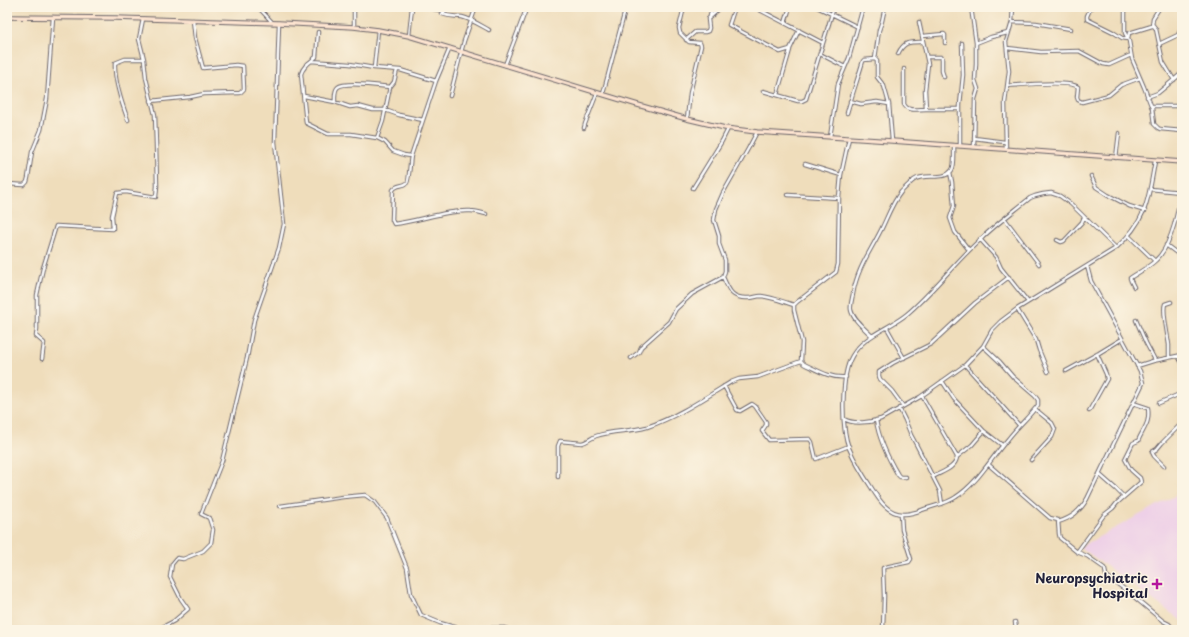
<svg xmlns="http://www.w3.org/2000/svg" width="1189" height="637" viewBox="0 0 1189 637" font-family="'Playpen Sans',sans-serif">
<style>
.built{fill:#eed0e7}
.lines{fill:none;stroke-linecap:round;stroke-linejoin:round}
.street-casing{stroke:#6a6368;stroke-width:4.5}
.secondary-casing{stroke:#6a6368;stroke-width:5.5}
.street{stroke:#fff;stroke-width:2.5}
.secondary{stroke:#fde4d0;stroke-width:3.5}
.poi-dot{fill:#b5179e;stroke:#fcf5e5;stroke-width:1.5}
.labels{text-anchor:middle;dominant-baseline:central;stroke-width:3;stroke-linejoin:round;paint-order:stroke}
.poi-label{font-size:13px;font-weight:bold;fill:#22223b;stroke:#fcf5e5;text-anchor:end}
</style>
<rect width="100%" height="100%" fill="#fcf5e5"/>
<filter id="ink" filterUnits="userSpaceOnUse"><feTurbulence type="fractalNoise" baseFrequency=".025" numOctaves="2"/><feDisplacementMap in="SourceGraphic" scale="8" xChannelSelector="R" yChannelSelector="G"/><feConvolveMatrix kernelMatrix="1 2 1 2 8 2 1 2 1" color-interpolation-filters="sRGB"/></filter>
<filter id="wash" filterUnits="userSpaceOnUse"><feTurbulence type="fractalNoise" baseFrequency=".012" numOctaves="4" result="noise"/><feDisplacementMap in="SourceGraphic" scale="16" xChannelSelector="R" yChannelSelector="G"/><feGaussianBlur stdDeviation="0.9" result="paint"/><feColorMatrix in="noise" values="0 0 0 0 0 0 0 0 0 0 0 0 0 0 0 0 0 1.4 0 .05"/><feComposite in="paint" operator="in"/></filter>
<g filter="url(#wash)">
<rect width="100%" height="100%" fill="#efddbb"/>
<path class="built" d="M 1182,492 L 1182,621 L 1080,547 Z"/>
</g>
<g filter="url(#ink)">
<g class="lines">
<g class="street-casing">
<path id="street" d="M 258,7 L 273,23
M 354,7 L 354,27
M 423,7 L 445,11 L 442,14 C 450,17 454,16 462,17 C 471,19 480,25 489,30
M 684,7 L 679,28 L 680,33 L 689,42 L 700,43 L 701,46 L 690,93 L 687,119
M 735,7 L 729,25 L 780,52 L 790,49 L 799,30
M 754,7 L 823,43
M 817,7 L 858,27
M 885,7 L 882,21 L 879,30 L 875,59 L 877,61 L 877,77 L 884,86 L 889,104 L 892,141
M 971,7 L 976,43 L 976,64 L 975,80 L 978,89 L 975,99 L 974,147
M 1091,7 L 1087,16 L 1087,19 L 1113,32 L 1122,38 L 1128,39 L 1129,33 L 1152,26 L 1153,18 L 1160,7
M 1125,7 L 1125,33 L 1129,41 L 1132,59 L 1144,87 L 1152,108 L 1154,124 L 1158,128 L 1160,129 L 1182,131
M 445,11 L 446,7
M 710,16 L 712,7
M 919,22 L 928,64 L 925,90 L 926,109 L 960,109
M 1012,22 L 1036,23 L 1071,29
M 785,23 L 790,7
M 1153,25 L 1156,29 L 1163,62 L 1174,80
M 318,32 L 316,57 C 310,62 303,66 301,74 L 306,123 L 328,134 L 351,134 L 377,138 L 385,142 L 393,151 L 404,155 L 411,156
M 1180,32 L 1182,37
M 409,36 L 412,7
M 923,36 L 944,34 L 945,35 L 945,43
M 686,40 L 695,32 L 705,32 L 708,31 L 709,28 L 708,19 L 721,7
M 976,43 L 991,37 L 1008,33
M 1159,44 L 1178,35 L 1182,27
M 450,48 L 436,81 L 411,156 C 410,160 409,182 407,183 C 403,187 397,184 393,190 L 392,220 L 394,224 C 420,221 445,210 471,211 C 476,211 481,213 486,214
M 1007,48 L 1041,52 L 1079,51 L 1103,64 L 1109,65 L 1131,55
M 820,54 L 845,67
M 898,54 C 904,41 910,42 923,42
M 927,57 L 942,57 L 942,71 L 944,77
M 311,61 L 350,64 L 374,68 L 400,70 L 436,81
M 505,65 L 527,7
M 374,68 L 378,30
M 904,69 L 904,104 C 907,112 918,109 926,109
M 1007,86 C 1020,85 1070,80 1078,87 L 1077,97 L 1078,100 L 1082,102 L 1109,95 L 1121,85 L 1140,78
M 763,91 L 798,101 L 802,101 L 806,99 L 834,7
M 603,94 L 626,7
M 777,95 L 790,50
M 304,96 L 335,102 L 350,107 L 358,106 L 373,110 L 385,110 L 399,115 L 423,120
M 450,96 L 464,41 L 476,7
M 1147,97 L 1158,93 L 1182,73
M 151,101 L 190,97 L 204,94 L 240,93 L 244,89 L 243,66 L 236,65 L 203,68 L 195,38 L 193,20
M 850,101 L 861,104 L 877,102 L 889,104
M 335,102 C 335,97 334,90 338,87 C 345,81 380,86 390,87 L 394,82 L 397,70
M 1151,106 L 1182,106
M 847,113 C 852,95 858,78 863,61 L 864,60 L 875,59
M 128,120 C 122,104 114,80 115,63 L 125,59 L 144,59
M 584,128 L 585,124 L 597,93
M 830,137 L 838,84 L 849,58 L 863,7
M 377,138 L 383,121 L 390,87
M 974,138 L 1005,142
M 960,146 L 960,105 L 963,75 L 962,43
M 1006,149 L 1005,103 L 1009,71 L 1006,42 L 1012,22 L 1013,7
M 1116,158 L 1119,133
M 805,164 L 841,175
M 950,172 L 952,182 L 954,206 L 950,218 L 955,232 L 969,250
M 1091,176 L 1096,187 L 1108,195 L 1129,206 L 1145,211
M 7,184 L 24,185 L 27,182 L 28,178 L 32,152 L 41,130 L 47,99 L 53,17
M 693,188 L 722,141 L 728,129
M 1150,189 L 1181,192
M 788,195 L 839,198
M 1005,219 L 1039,264
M 1129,236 L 1155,261
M 980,239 L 996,257 L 1001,268 L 1028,302
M 1057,240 L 1061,242 L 1064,241 L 1082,222 L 1084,217
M 1166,245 L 1182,257
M 723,277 C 729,291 732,299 749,298 C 753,298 757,296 761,296 C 772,297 784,302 794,305
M 1134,287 L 1131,281 L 1130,278 C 1139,272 1149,267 1156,260 C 1171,246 1178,212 1181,192
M 1017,309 L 1036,340 L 1039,350 L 1048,372
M 1136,320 L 1146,343 L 1155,360
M 887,328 L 904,358
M 872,336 C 865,329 853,320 851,310 C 850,305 852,299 853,294 C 857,269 870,252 881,230 C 887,218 892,203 901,192 C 905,188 910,183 914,180 C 925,172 944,182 952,170 C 955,166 954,152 954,146
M 983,346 L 1000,362 L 1013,377 L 1035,396 L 1038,400 L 1038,405 C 1029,417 1017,427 1008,439 C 991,458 978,483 956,497 C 948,503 937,505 928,508 C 921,510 913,514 905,514 C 888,515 879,500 871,487 C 863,475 855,462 849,448 C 841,427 841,375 852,356 C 864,335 889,329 907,314 C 934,291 955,262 981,239 C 996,224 1013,212 1030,198 L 1035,196 L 1043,194 L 1051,193 L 1060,196 L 1071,204 L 1116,248
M 1178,356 L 1182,363
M 1169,357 C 1169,353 1169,349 1169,345 C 1168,336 1162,311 1165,304 L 1171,302
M 631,358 L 639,352 L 641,347 L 669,322 L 676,309 L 692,294 L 723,277 L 725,271 L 725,260 L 719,244 L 719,236 L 714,220 L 716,209 L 723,193 L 748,149 L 757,132
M 42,359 L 44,343 L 36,336 L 37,329 L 37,295 L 43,268 L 56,226 L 113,229 L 112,216 L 117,193 L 126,192 L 156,197 L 157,186 L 156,144 L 155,115 L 146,78 L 144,59 L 139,39 L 143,19
M 965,365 L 1019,425
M 1137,366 L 1153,361 L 1182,355
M 1066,371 L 1099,353 L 1122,339
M 846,377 C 831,379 817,370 804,364 L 801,361 L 802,342 L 794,310 L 794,305 L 797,302 L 836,272 L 838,264 L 839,198 L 841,175 L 849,138
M 942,381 L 954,399 L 984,431 L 1002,445
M 724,386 L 737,410 L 740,411 L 752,404 L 755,406 L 766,422 L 766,425 L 762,431 L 769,440 L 810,439 L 812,442 L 816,459 L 849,446
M 922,396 L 957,457 C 956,468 941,472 933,477
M 1159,403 L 1182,393
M 903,406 L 892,391 L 880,379 L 879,376 L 879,372 L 893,363 L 931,344 L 975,303 L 1009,277
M 899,408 L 905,420 L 911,435 L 917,446 L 940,491 L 942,504
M 1089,411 L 1107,379 L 1106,374 L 1097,354
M 844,419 C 854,425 871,422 881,419 L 920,397 L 965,365 L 983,346 L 992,330 L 1001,321 L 1017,309 L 1116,248 C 1147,220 1148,201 1155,161
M 876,420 C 879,440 888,458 898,475 L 900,477 L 906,477
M 957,457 L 972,445 L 984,431
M 1031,460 L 1052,437 L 1055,429 L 1052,423 L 1035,409
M 989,465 L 1050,518 L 1058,520 L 1059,534 L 1060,538 L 1077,552 L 1087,556 L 1104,568 L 1105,570 L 1106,575 L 1108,577 L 1127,591 L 1163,621 L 1169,624 L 1174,630
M 1164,466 L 1154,456 L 1152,452 L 1157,449 L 1162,443 L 1182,423
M 1099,474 L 1116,489 L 1124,497
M 558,477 L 558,446 L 560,441 L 582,443 C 587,442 591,438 596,436 C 612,430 630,432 647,427 C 675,418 705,398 731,382 L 739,379 L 758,377 L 801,361
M 280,506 L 343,497 L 365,495 L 375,502 L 387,518 L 407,568 L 411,594 L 421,615 L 440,623 L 458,628 L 504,628 L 510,630
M 1058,522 C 1072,518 1080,511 1087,499 L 1143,383 L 1140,371 L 1091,281 L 1087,266
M 1077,552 L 1104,515 L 1113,508 L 1117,503 L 1141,482 L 1140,478 L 1131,470 L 1125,459 L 1133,443 L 1138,441 C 1144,427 1150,424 1148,408 L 1133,403
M 1015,622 L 1016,630
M 157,630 L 174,621 L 188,609 L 181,599 L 170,577 L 172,564 L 177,558 L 183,559 L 203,551 L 211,543 L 213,530 L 209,518 L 201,514 L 222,461 L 247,358 L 254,320 L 279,248 L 284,224 L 275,142 L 279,23
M 883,630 L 884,596 L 883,568 L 885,567 L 909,562 L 911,559 L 902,530 L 901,514"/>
</g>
<g class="secondary-casing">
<path id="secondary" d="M 7,17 L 116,18 L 279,23 L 354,27 L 378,30 L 409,36 L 638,105 L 687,119 L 725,128 L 757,132 L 892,141 L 1182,162"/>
</g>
<use href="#street" class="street"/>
<use href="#secondary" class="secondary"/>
</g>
</g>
<path class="poi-dot" d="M1155 578h4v4h4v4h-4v4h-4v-4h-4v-4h4z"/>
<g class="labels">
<g class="poi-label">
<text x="1148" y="577">Neuropsychiatric<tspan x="1148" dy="15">Hospital</tspan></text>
</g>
</g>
<rect width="1189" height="637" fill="none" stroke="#fcf5e5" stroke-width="24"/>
</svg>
